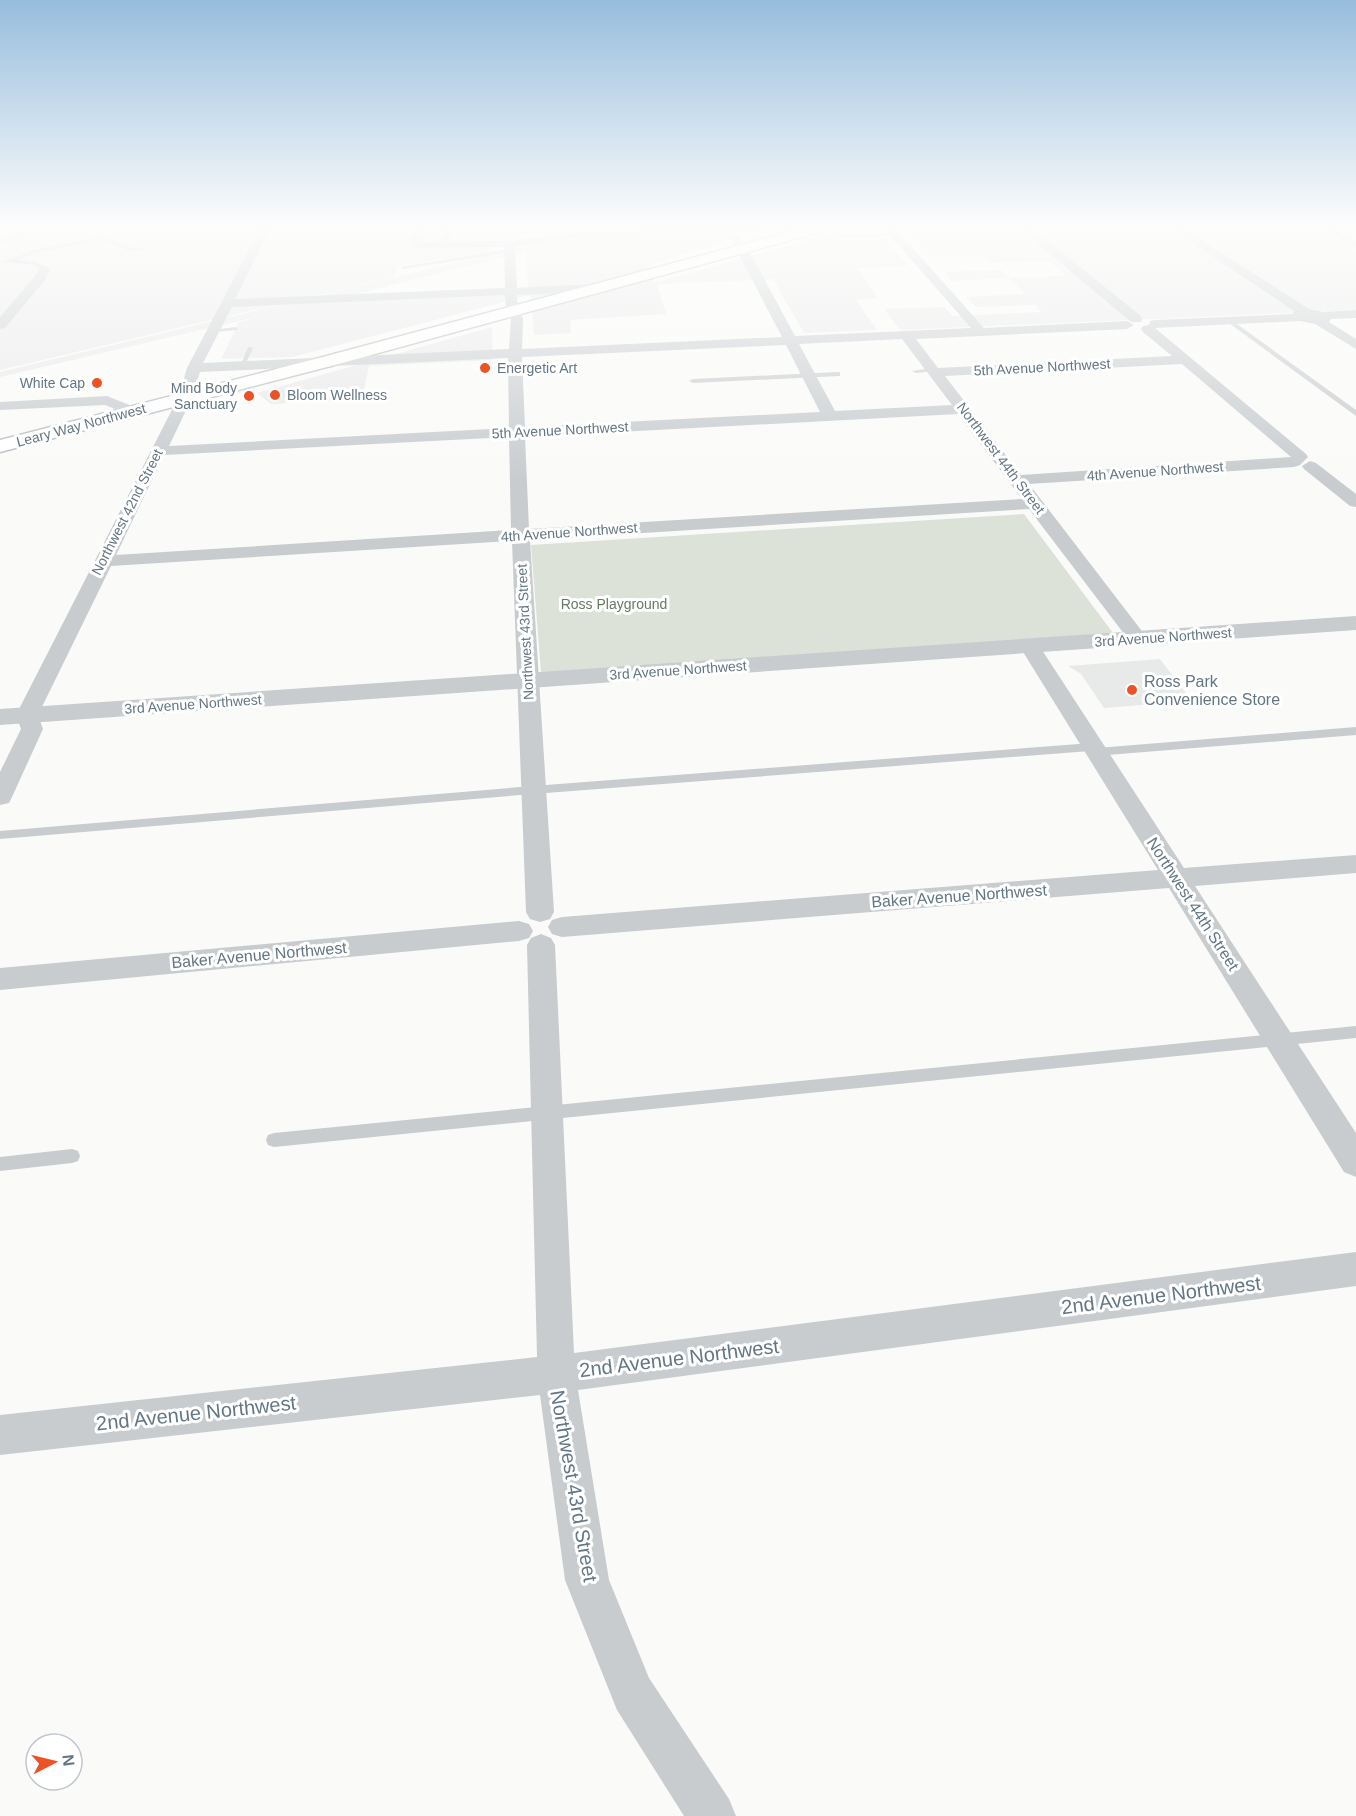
<svg xmlns="http://www.w3.org/2000/svg" width="1356" height="1816" viewBox="0 0 1356 1816" font-family="Arial,sans-serif">
<style>
.built{fill:#e8e9e9;fill-rule:evenodd}
.green{fill:#dce2d8}
.lines{fill:none;stroke-linecap:round;stroke-linejoin:round}
.secondary-casing{stroke:#b8bec2;stroke-width:3}
.service{fill:#c8cccf;fill-rule:evenodd}
.minor{fill:#c8cccf;fill-rule:evenodd}
.tertiary{fill:#c8cccf;fill-rule:evenodd}
.secondary{fill:#fff;fill-rule:evenodd}
.poi-dot{fill:#eb5326;stroke:#fff;stroke-width:2}
.labels{text-anchor:middle;dominant-baseline:central;stroke-width:6;stroke-linejoin:round;paint-order:stroke}
.far-street-label{font-size:14px;fill:#647684;stroke:#fff}
.far-poi-label{font-size:14px;fill:#647684;stroke:#fff;text-anchor:start}
.far-park-label{font-size:14px;fill:#677b63;stroke:#fff}
.poi-label{font-size:16px;fill:#647684;stroke:#fff;text-anchor:start}
.street-label{font-size:16px;fill:#647684;stroke:#fff}
.near-street-label{font-size:20px;fill:#647684;stroke:#fff}
</style>
<rect width="100%" height="100%" fill="#fafaf8"/>
<path class="built" d="M 23,227 L 588,227 L 563,233 L 514,235 L 514,238 L 490,239 L 490,252 L 397,266 L 394,277 L 0,370 L 0,233 Z
M 605,227 L 641,227 L 596,237 L 708,233 L 720,235 L 726,242 L 648,265 L 654,283 L 834,233 L 880,233 L 908,266 L 856,268 L 878,298 L 856,300 L 877,330 L 804,333 L 773,279 L 657,284 L 666,314 L 570,320 L 571,333 L 534,335 L 531,295 L 292,357 L 221,359 L 239,322 L 269,314 L 0,377 L 0,372 ZM 526,253 L 528,287 L 356,294 L 525,252 Z
M 1011,227 L 1317,227 L 1356,248 L 1356,310 L 900,330 L 884,309 L 944,307 L 953,316 L 1041,312 L 1035,305 L 976,307 L 966,297 L 1025,294 L 1009,278 L 952,281 L 944,272 L 1001,270 L 1010,278 L 1066,276 L 1049,261 L 992,263 L 985,256 L 931,257 L 909,230 Z
M 492,327 L 493,360 L 369,366 L 362,399 L 271,404 L 257,393 Z
M 1160,659 L 1192,701 L 1104,708 L 1081,674 L 1068,666 Z"/>
<path class="green" d="M 1024,514 L 1113,633 L 541,673 L 531,545 Z"/>
<g class="lines">
<g class="secondary-casing">
<path id="secondary" d="M 808,227 L 830,227 L 828,230 L 331,366 L 0,452 L 0,440 L 319,358 Z"/>
</g>
<path class="service" d="M 445,227 L 451,227 L 449,244 L 446,246 L 443,244 Z
M 29,230 L 31,233 L 0,244 L 0,240 Z
M 895,233 L 897,236 L 834,237 L 837,235 Z
M 103,236 L 130,247 L 151,249 L 129,251 L 102,240 L 37,252 L 18,260 L 37,262 L 46,268 L 44,271 L 34,265 L 3,262 L 34,250 Z
M 509,249 L 511,252 L 404,269 L 401,267 Z
M 1226,319 L 1230,319 L 1356,410 L 1356,416 L 1226,321 Z
M 236,327 L 238,330 L 214,332 L 211,330 Z
M 248,347 L 253,348 L 244,367 L 240,367 Z
M 933,368 L 937,370 L 935,371 L 916,373 L 912,371 Z
M 837,372 L 840,372 L 840,376 L 693,383 L 689,381 L 693,379 Z
M 1356,727 L 1356,735 L 1095,756 L 1091,755 L 1090,751 L 533,794 L 0,839 L 0,831 L 533,786 L 1092,743 L 1096,744 L 1097,748 Z
M 1356,1026 L 1356,1038 L 274,1147 L 268,1145 L 266,1140 L 268,1135 L 274,1133 Z
M 72,1149 L 78,1151 L 80,1156 L 78,1161 L 72,1163 L 0,1171 L 0,1157 Z"/>
<path class="minor" d="M 261,227 L 271,227 L 235,299 L 505,288 L 504,247 L 417,248 L 411,245 L 415,227 L 425,227 L 423,242 L 517,240 L 575,232 L 705,227 L 795,227 L 790,230 L 734,232 L 748,249 L 795,336 L 971,328 L 883,227 L 894,227 L 984,328 L 1127,321 L 1134,325 L 1127,329 L 916,339 L 938,368 L 1172,356 L 1143,332 L 1141,329 L 1143,326 L 1149,325 L 1150,321 L 1155,320 L 1292,314 L 1294,311 L 1169,227 L 1181,227 L 1309,309 L 1323,312 L 1356,310 L 1356,318 L 1331,319 L 1329,322 L 1356,339 L 1356,349 L 1315,324 L 1300,321 L 1155,328 L 1306,454 L 1308,457 L 1300,465 L 1294,467 L 1029,484 L 1148,639 L 1145,643 L 1138,645 L 1131,643 L 1029,509 L 530,540 L 554,912 L 550,919 L 540,922 L 530,919 L 526,912 L 512,541 L 111,566 L 38,715 L 43,729 L 12,797 L 9,803 L 0,805 L 0,772 L 21,729 L 16,715 L 178,398 L 187,368 ZM 720,233 L 731,240 L 736,249 L 782,337 L 522,349 L 523,318 L 518,310 L 517,295 L 595,292 L 601,288 L 595,284 L 517,288 L 515,247 L 575,238 ZM 505,295 L 506,310 L 511,318 L 509,349 L 203,363 L 232,307 ZM 902,339 L 952,405 L 835,411 L 799,344 ZM 786,345 L 820,412 L 525,427 L 522,357 ZM 508,358 L 509,428 L 169,446 L 192,398 L 200,372 ZM 1182,364 L 1291,457 L 1021,475 L 945,376 ZM 958,414 L 1022,499 L 529,529 L 525,437 ZM 509,437 L 511,530 L 116,555 L 164,455 Z
M 1018,227 L 1030,227 L 1141,316 L 1142,319 L 1141,322 L 1131,322 Z
M 1319,227 L 1332,227 L 1356,240 L 1356,247 Z
M 44,265 L 50,269 L 45,280 L 5,328 L 0,329 L 0,317 L 35,276 L 40,267 Z
M 107,396 L 137,408 L 140,411 L 132,416 L 105,405 L 0,410 L 0,402 Z
M 1310,461 L 1316,463 L 1356,494 L 1356,507 L 1350,506 L 1304,469 L 1302,466 Z
M 1030,641 L 1037,643 L 1040,647 L 1184,868 L 1356,855 L 1356,873 L 1195,886 L 1356,1133 L 1356,1177 L 1344,1172 L 1169,888 L 562,937 L 552,934 L 548,927 L 552,920 L 562,917 L 1158,870 L 1020,647 L 1023,643 Z
M 519,921 L 529,924 L 533,931 L 529,938 L 519,941 L 0,990 L 0,968 Z
M 541,934 L 551,938 L 555,945 L 574,1353 L 1356,1252 L 1356,1286 L 578,1390 L 609,1580 L 649,1678 L 729,1799 L 736,1816 L 684,1816 L 617,1710 L 565,1580 L 540,1395 L 0,1455 L 0,1415 L 537,1357 L 527,945 L 531,938 Z"/>
<path class="tertiary" d="M 1356,616 L 1356,630 L 0,725 L 0,709 Z"/>
<use href="#secondary" class="secondary"/>
</g>
<linearGradient id="sky" x2="0" y2="1"><stop stop-color="#97bddd"/><stop offset="0.47" stop-color="#fdfdfc"/><stop offset="1" stop-color="#fdfdfc" stop-opacity="0"/></linearGradient>
<rect width="1356" height="481" fill="url(#sky)"/>
<g class="poi-dot">
<circle cx="485" cy="368" r="6"/>
<circle cx="97" cy="383" r="6"/>
<circle cx="275" cy="395" r="6"/>
<circle cx="249" cy="396" r="6"/>
<circle cx="1132" cy="690" r="6"/>
</g>
<g class="labels">
<g class="far-street-label">
<text transform="translate(1042 367) rotate(-3)">5th Avenue Northwest</text>
<text transform="translate(81 425) rotate(-15)">Leary Way Northwest</text>
<text transform="translate(560 430) rotate(-3)">5th Avenue Northwest</text>
<text transform="translate(1001 458) rotate(53)">Northwest 44th Street</text>
<text transform="translate(1155 471) rotate(-4)">4th Avenue Northwest</text>
<text transform="translate(127 512) rotate(-63)">Northwest 42nd Street</text>
<text transform="translate(569 532) rotate(-4)">4th Avenue Northwest</text>
<text transform="translate(525 632) rotate(-93)">Northwest 43rd Street</text>
<text transform="translate(1163 637) rotate(-4)">3rd Avenue Northwest</text>
<text transform="translate(678 670) rotate(-4)">3rd Avenue Northwest</text>
<text transform="translate(193 704) rotate(-4)">3rd Avenue Northwest</text>
</g>
<g class="far-poi-label">
<text x="497" y="368">Energetic Art</text>
<text x="85" y="383" text-anchor="end">White Cap</text>
<text x="237" y="388" text-anchor="end">Mind Body<tspan x="237" dy="16">Sanctuary</tspan></text>
<text x="287" y="395">Bloom Wellness</text>
</g>
<g class="far-park-label">
<text x="614" y="604">Ross Playground</text>
</g>
<g class="poi-label">
<text x="1144" y="681">Ross Park<tspan x="1144" dy="18">Convenience Store</tspan></text>
</g>
<g class="street-label">
<text transform="translate(959 896) rotate(-4)">Baker Avenue Northwest</text>
<text transform="translate(1193 904) rotate(57)">Northwest 44th Street</text>
<text transform="translate(259 955) rotate(-5)">Baker Avenue Northwest</text>
</g>
<g class="near-street-label">
<text transform="translate(1161 1295) rotate(-7)">2nd Avenue Northwest</text>
<text transform="translate(679 1358) rotate(-7)">2nd Avenue Northwest</text>
<text transform="translate(196 1413) rotate(-6)">2nd Avenue Northwest</text>
<text transform="translate(574 1486) rotate(80)">Northwest 43rd Street</text>
</g>
</g>
<g transform="translate(54 1762) rotate(83)"><circle r="28" fill="#ffffff" stroke="#c1c8ce" stroke-width="1.5"/>
<path d="M0-4.5L10 22L0 15L-10 22Z" fill="#eb5326"/>
<text y="-9" font-size="16" font-weight="bold" text-anchor="middle" fill="#647684">N</text>
</g>
</svg>
